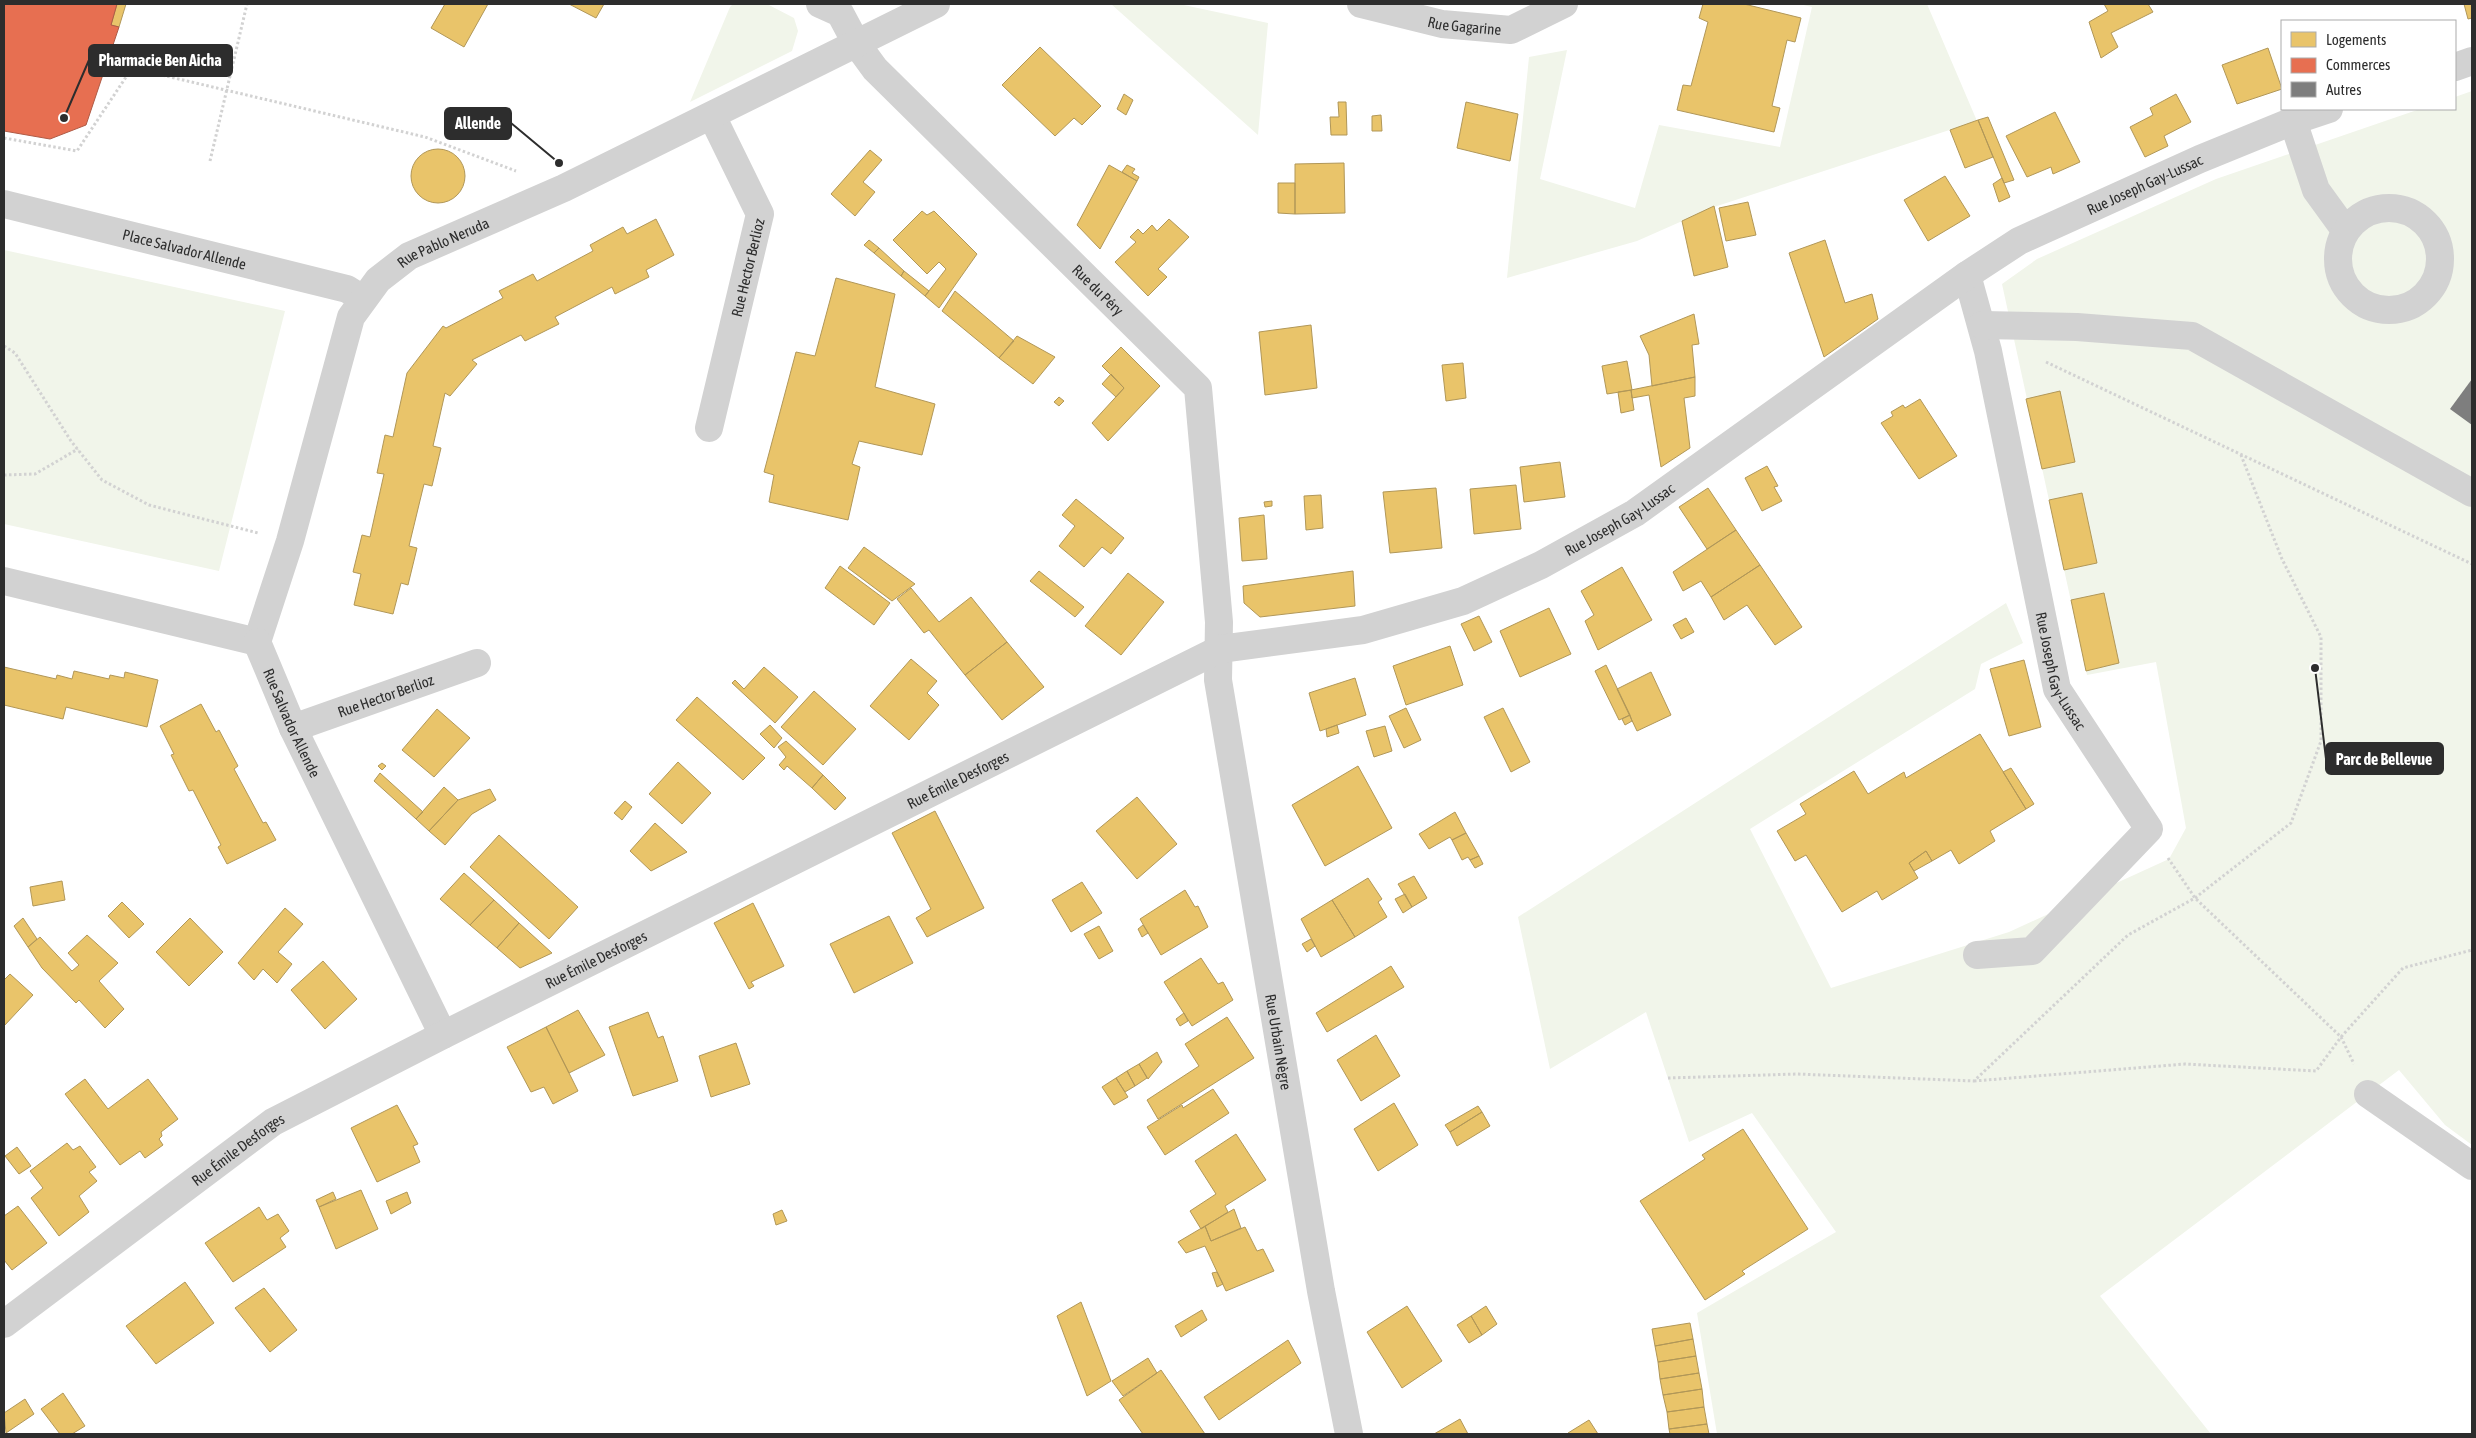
<svg xmlns="http://www.w3.org/2000/svg" width="2476" height="1438" viewBox="0 0 2476 1438" font-family="'Asap Condensed',sans-serif">
<style>
.green{fill:#f1f5ea}
.homes{fill:#e9c46a;stroke:#b19758}
.shops{fill:#e76f51;stroke:#af5b46}
.building{fill:#7e7e7e}
.lines{fill:none;stroke-linecap:round;stroke-linejoin:round}
.path{stroke:#d2d2d2;stroke-width:3;stroke-dasharray:2.5 2.5;stroke-linecap:butt}
.minor{stroke:#d2d2d2;stroke-width:28}
.labels{text-anchor:middle;dominant-baseline:central;stroke-width:5;stroke-linejoin:round;paint-order:stroke}
.street-label{font-size:15px;fill:#2d2d2d;stroke:#fff}
.leader{fill:none;stroke:#2d2d2d;stroke-width:2}
.callout-dot{fill:#2d2d2d;stroke:#fff;stroke-width:2}
.callout{fill:#2d2d2d;stroke:#2d2d2d;stroke-width:2}
.callout-label{font-size:16px;text-anchor:middle;font-weight:bold;fill:#fff}
</style>
<rect width="100%" height="100%" fill="#fff"/>
<path class="green" d="M 733,4 L 767,4 L 794,18 L 798,31 L 792,51 L 690,102 L 730,7 Z
M 1111,4 L 1179,4 L 1268,23 L 1258,135 Z
M 1799,4 L 1927,4 L 1977,121 L 1714,207 L 1637,241 L 1507,278 L 1529,57 L 1567,50 L 1540,179 L 1635,208 L 1659,125 L 1780,147 L 1812,7 Z
M 2472,91 L 2472,1145 L 2445,1125 L 2399,1070 L 2100,1296 L 2211,1434 L 1717,1434 L 1697,1313 L 1836,1232 L 1752,1113 L 1689,1142 L 1646,1012 L 1550,1069 L 1518,917 L 2006,603 L 2023,643 L 1981,664 L 1975,689 L 1750,829 L 1831,988 L 2009,932 L 2169,859 L 2186,828 L 2156,662 L 2087,675 L 2002,284 L 2037,259 L 2216,179 L 2420,109 L 2455,109 L 2455,97 Z
M 4,250 L 285,311 L 219,571 L 4,524 Z"/>
<path class="homes" d="M 117,4 L 126,4 L 119,27 L 111,25 Z
M 445,4 L 488,4 L 464,47 L 431,28 Z
M 569,4 L 604,4 L 596,18 Z
M 1703,4 L 1744,4 L 1801,18 L 1795,42 L 1787,40 L 1772,106 L 1780,108 L 1774,132 L 1677,110 L 1683,85 L 1691,86 L 1708,22 L 1699,18 Z
M 2104,4 L 2148,4 L 2153,12 L 2111,33 L 2118,47 L 2101,58 L 2089,22 L 2108,11 Z
M 2464,4 L 2472,4 L 2472,18 L 2468,19 Z
M 1040,47 L 1101,106 L 1082,125 L 1074,118 L 1055,136 L 1002,85 Z
M 2268,48 L 2282,89 L 2237,104 L 2222,65 Z
M 1124,94 L 1133,100 L 1126,115 L 1117,109 Z
M 2176,94 L 2191,122 L 2164,136 L 2168,146 L 2145,157 L 2130,127 L 2153,115 L 2150,108 Z
M 1338,102 L 1346,102 L 1347,135 L 1331,135 L 1330,117 L 1339,117 Z
M 1466,102 L 1518,114 L 1510,161 L 1457,148 Z
M 2055,112 L 2080,162 L 2053,174 L 2051,167 L 2027,177 L 2006,136 Z
M 1381,115 L 1382,131 L 1372,131 L 1372,116 Z
M 1988,117 L 2014,180 L 2004,183 L 1978,120 Z
M 1978,120 L 1993,157 L 1965,168 L 1950,130 Z
M411 176a27 27 0 1 1 54 0a27 27 0 1 1-54 0Z
M 870,150 L 882,160 L 863,182 L 875,192 L 855,216 L 831,194 Z
M 1344,163 L 1345,213 L 1295,214 L 1295,164 Z
M 1109,165 L 1137,181 L 1100,249 L 1077,225 Z
M 1127,165 L 1135,169 L 1132,173 L 1139,177 L 1137,181 L 1122,172 Z
M 1945,176 L 1970,216 L 1928,241 L 1904,200 Z
M 2002,178 L 2010,197 L 1999,202 L 1993,184 Z
M 1278,183 L 1295,183 L 1295,214 L 1278,213 Z
M 1748,202 L 1756,235 L 1726,241 L 1719,208 Z
M 1714,206 L 1728,267 L 1694,276 L 1682,221 Z
M 922,211 L 927,215 L 934,211 L 977,254 L 939,308 L 925,296 L 946,269 L 939,262 L 927,274 L 893,240 Z
M 656,219 L 674,255 L 646,270 L 649,277 L 615,294 L 612,287 L 555,317 L 559,324 L 525,341 L 521,335 L 472,360 L 477,364 L 450,396 L 445,393 L 433,446 L 441,448 L 432,486 L 424,484 L 409,546 L 417,548 L 408,585 L 401,583 L 393,614 L 354,605 L 361,574 L 353,572 L 362,535 L 370,537 L 384,474 L 377,473 L 385,435 L 393,437 L 407,373 L 443,326 L 446,328 L 503,298 L 499,291 L 533,274 L 537,281 L 593,251 L 590,245 L 623,227 L 627,234 Z
M 1169,219 L 1189,237 L 1158,269 L 1167,277 L 1148,296 L 1115,262 L 1136,242 L 1130,237 L 1138,229 L 1143,234 L 1152,225 L 1157,231 Z
M 869,240 L 879,248 L 874,253 L 864,245 Z
M 1825,240 L 1845,303 L 1872,294 L 1878,319 L 1824,357 L 1789,253 Z
M 879,248 L 904,271 L 901,276 L 874,253 Z
M 904,271 L 929,291 L 925,296 L 901,276 Z
M 836,278 L 895,294 L 875,387 L 935,404 L 922,455 L 859,441 L 852,464 L 860,467 L 848,520 L 769,502 L 774,475 L 764,472 L 796,352 L 815,356 Z
M 955,291 L 1014,341 L 999,358 L 942,311 Z
M 1694,314 L 1699,344 L 1692,345 L 1695,377 L 1652,386 L 1649,355 L 1640,336 Z
M 1311,325 L 1317,388 L 1265,395 L 1259,332 Z
M 1017,336 L 1055,357 L 1033,384 L 999,358 Z
M 1121,347 L 1160,386 L 1108,441 L 1092,423 L 1124,388 L 1102,366 Z
M 1627,361 L 1632,390 L 1607,394 L 1602,366 Z
M 1463,363 L 1466,398 L 1446,401 L 1442,365 Z
M 1111,374 L 1124,388 L 1116,397 L 1102,384 Z
M 1695,377 L 1695,396 L 1684,398 L 1690,448 L 1661,467 L 1649,395 L 1632,398 L 1631,390 Z
M 1631,390 L 1634,410 L 1621,413 L 1618,392 Z
M 2060,391 L 2075,462 L 2042,469 L 2026,399 Z
M 1059,397 L 1064,401 L 1059,406 L 1054,402 Z
M 1920,399 L 1957,456 L 1919,479 L 1881,423 L 1893,416 L 1891,412 L 1903,405 L 1905,408 Z
M 1560,462 L 1565,497 L 1524,502 L 1520,467 Z
M 1767,466 L 1778,486 L 1774,487 L 1782,501 L 1762,511 L 1745,478 Z
M 1516,485 L 1521,529 L 1474,534 L 1470,489 Z
M 1436,488 L 1442,548 L 1390,553 L 1383,492 Z
M 1708,488 L 1736,530 L 1707,549 L 1679,507 Z
M 2082,493 L 2097,563 L 2064,570 L 2049,500 Z
M 1321,495 L 1323,528 L 1306,530 L 1304,496 Z
M 1076,499 L 1124,538 L 1111,554 L 1102,547 L 1084,567 L 1059,546 L 1075,526 L 1062,515 Z
M 1272,501 L 1272,506 L 1265,507 L 1264,502 Z
M 1264,515 L 1267,559 L 1242,561 L 1239,518 Z
M 1736,530 L 1760,565 L 1711,597 L 1701,581 L 1683,591 L 1673,572 Z
M 864,547 L 915,584 L 892,601 L 848,568 Z
M 1760,565 L 1802,627 L 1775,645 L 1747,605 L 1724,620 L 1711,597 Z
M 840,566 L 890,603 L 874,625 L 825,588 Z
M 1622,567 L 1652,620 L 1598,650 L 1585,621 L 1594,615 L 1581,591 Z
M 1039,571 L 1084,607 L 1075,617 L 1030,581 Z
M 1353,571 L 1355,606 L 1260,617 L 1244,603 L 1243,586 Z
M 1128,573 L 1164,602 L 1121,655 L 1085,626 Z
M 911,588 L 939,622 L 971,597 L 1007,642 L 965,675 L 929,630 L 924,633 L 897,599 Z
M 2104,593 L 2119,663 L 2086,671 L 2071,600 Z
M 1549,608 L 1571,654 L 1520,677 L 1500,631 Z
M 1479,616 L 1492,642 L 1474,651 L 1461,624 Z
M 1686,618 L 1694,632 L 1681,639 L 1673,625 Z
M 1007,642 L 1044,687 L 1002,720 L 965,675 Z
M 1450,646 L 1463,685 L 1406,705 L 1393,666 Z
M 911,659 L 937,681 L 927,693 L 939,705 L 909,740 L 870,706 Z
M 2024,660 L 2041,727 L 2009,736 L 1990,669 Z
M 1606,665 L 1630,715 L 1619,720 L 1595,671 Z
M 4,667 L 56,679 L 57,675 L 72,679 L 74,671 L 109,679 L 110,675 L 124,678 L 125,672 L 158,680 L 147,727 L 66,707 L 63,719 L 4,705 Z
M 764,667 L 798,697 L 775,723 L 732,683 L 735,680 L 744,689 Z
M 1651,672 L 1671,715 L 1637,731 L 1617,689 Z
M 1355,678 L 1366,715 L 1320,731 L 1309,693 Z
M 814,691 L 856,729 L 823,765 L 781,727 Z
M 697,697 L 765,758 L 743,780 L 676,720 Z
M 201,704 L 216,732 L 219,730 L 238,766 L 234,769 L 263,823 L 266,822 L 276,840 L 227,864 L 218,847 L 221,845 L 193,790 L 189,791 L 171,755 L 174,754 L 160,726 Z
M 1406,708 L 1421,740 L 1404,748 L 1389,716 Z
M 1503,708 L 1530,762 L 1511,772 L 1484,717 Z
M 437,709 L 470,738 L 434,777 L 402,750 Z
M 1630,715 L 1632,721 L 1625,725 L 1622,719 Z
M 770,725 L 782,738 L 774,748 L 760,734 Z
M 1337,725 L 1339,733 L 1327,737 L 1326,729 Z
M 1385,726 L 1392,751 L 1374,757 L 1366,731 Z
M 1980,734 L 2026,809 L 1990,831 L 1995,841 L 1959,864 L 1951,850 L 1932,861 L 1926,851 L 1909,863 L 1918,878 L 1882,900 L 1877,891 L 1842,912 L 1806,855 L 1795,861 L 1777,831 L 1806,814 L 1800,804 L 1854,771 L 1868,794 L 1904,772 L 1906,778 Z
M 786,741 L 823,775 L 812,788 L 787,766 L 784,770 L 779,765 L 786,757 L 778,747 Z
M 678,762 L 711,793 L 682,824 L 649,794 Z
M 382,763 L 386,766 L 382,770 L 378,766 Z
M 1358,766 L 1392,828 L 1325,866 L 1292,805 Z
M 2011,768 L 2034,804 L 2026,809 L 2003,772 Z
M 380,773 L 423,812 L 416,819 L 374,781 Z
M 823,775 L 846,798 L 835,810 L 812,788 Z
M 444,787 L 458,800 L 429,831 L 416,819 Z
M 490,789 L 496,800 L 472,814 L 445,845 L 429,831 L 458,800 Z
M 1137,797 L 1177,844 L 1137,879 L 1096,831 Z
M 625,801 L 632,807 L 622,820 L 614,813 Z
M 935,811 L 984,908 L 927,937 L 916,918 L 931,909 L 892,833 Z
M 1455,812 L 1466,833 L 1452,840 L 1450,837 L 1429,849 L 1419,834 Z
M 655,823 L 687,852 L 651,871 L 630,851 Z
M 1466,833 L 1479,856 L 1470,860 L 1468,857 L 1462,860 L 1452,840 Z
M 499,835 L 578,907 L 549,939 L 470,867 Z
M 1926,851 L 1932,861 L 1914,871 L 1909,863 Z
M 1479,856 L 1483,864 L 1475,868 L 1470,860 Z
M 464,873 L 494,900 L 470,925 L 440,899 Z
M 1414,876 L 1427,898 L 1412,907 L 1398,884 Z
M 1368,878 L 1382,899 L 1378,902 L 1387,917 L 1355,937 L 1332,900 Z
M 62,881 L 65,900 L 33,906 L 30,887 Z
M 1082,882 L 1102,913 L 1071,932 L 1052,900 Z
M 1185,890 L 1195,907 L 1198,906 L 1208,927 L 1161,955 L 1140,919 Z
M 1405,894 L 1412,907 L 1403,913 L 1395,899 Z
M 494,900 L 519,923 L 497,948 L 470,925 Z
M 1332,900 L 1355,937 L 1321,957 L 1301,919 Z
M 122,902 L 144,924 L 129,938 L 108,916 Z
M 753,903 L 784,966 L 751,982 L 754,986 L 749,989 L 714,923 Z
M 285,908 L 303,924 L 278,952 L 292,964 L 277,983 L 263,969 L 254,980 L 238,963 Z
M 889,916 L 913,963 L 854,993 L 830,944 Z
M 23,918 L 37,939 L 28,947 L 14,926 Z
M 190,918 L 223,952 L 189,986 L 156,952 Z
M 519,923 L 552,953 L 520,968 L 497,948 Z
M 1143,925 L 1148,933 L 1142,937 L 1138,929 Z
M 1099,926 L 1113,951 L 1099,959 L 1084,934 Z
M 87,935 L 118,963 L 99,981 L 124,1009 L 105,1028 L 79,1000 L 76,1003 L 42,968 L 28,947 L 40,937 L 72,971 L 79,965 L 68,953 Z
M 1311,939 L 1315,946 L 1307,952 L 1302,944 Z
M 1201,958 L 1218,984 L 1223,982 L 1233,1000 L 1192,1026 L 1164,982 Z
M 323,961 L 357,999 L 325,1029 L 291,990 Z
M 1391,966 L 1404,987 L 1327,1032 L 1316,1013 Z
M 10,974 L 33,995 L 4,1026 L 4,980 Z
M 578,1010 L 605,1055 L 569,1073 L 546,1027 Z
M 648,1012 L 658,1038 L 663,1036 L 678,1081 L 633,1096 L 609,1027 Z
M 1184,1013 L 1188,1021 L 1180,1026 L 1176,1019 Z
M 1227,1017 L 1254,1058 L 1158,1119 L 1147,1100 L 1199,1066 L 1185,1044 Z
M 546,1027 L 578,1091 L 553,1104 L 544,1087 L 531,1092 L 507,1047 Z
M 1376,1035 L 1400,1076 L 1361,1101 L 1337,1060 Z
M 736,1043 L 750,1084 L 711,1097 L 699,1056 Z
M 1157,1052 L 1162,1062 L 1148,1079 L 1139,1064 Z
M 1139,1064 L 1147,1078 L 1135,1086 L 1127,1071 Z
M 1127,1071 L 1135,1086 L 1125,1092 L 1116,1078 Z
M 1116,1078 L 1128,1097 L 1114,1105 L 1102,1087 Z
M 85,1079 L 108,1109 L 148,1079 L 178,1119 L 161,1132 L 162,1136 L 159,1139 L 163,1145 L 145,1158 L 140,1151 L 120,1165 L 65,1094 Z
M 1213,1089 L 1229,1113 L 1165,1155 L 1147,1127 L 1182,1105 L 1183,1108 Z
M 1394,1103 L 1418,1145 L 1378,1171 L 1354,1129 Z
M 397,1105 L 418,1144 L 413,1146 L 420,1162 L 377,1182 L 351,1128 Z
M 1478,1106 L 1482,1112 L 1450,1132 L 1445,1125 Z
M 1482,1112 L 1490,1126 L 1457,1146 L 1450,1132 Z
M 1743,1129 L 1808,1229 L 1742,1271 L 1745,1274 L 1705,1300 L 1640,1201 L 1705,1159 L 1702,1155 Z
M 1236,1134 L 1266,1180 L 1225,1206 L 1228,1212 L 1201,1229 L 1190,1211 L 1216,1194 L 1195,1161 Z
M 67,1143 L 73,1150 L 80,1146 L 96,1167 L 89,1172 L 97,1181 L 79,1196 L 89,1212 L 59,1236 L 31,1198 L 43,1188 L 30,1171 Z
M 17,1147 L 31,1166 L 19,1174 L 5,1156 Z
M 361,1190 L 378,1229 L 336,1249 L 319,1207 Z
M 333,1192 L 336,1199 L 319,1207 L 316,1200 Z
M 407,1192 L 411,1203 L 391,1214 L 386,1201 Z
M 18,1206 L 47,1243 L 12,1270 L 4,1260 L 4,1216 Z
M 259,1207 L 267,1220 L 278,1214 L 289,1231 L 280,1238 L 286,1247 L 233,1282 L 205,1243 Z
M 1234,1209 L 1241,1228 L 1211,1241 L 1205,1226 Z
M 782,1210 L 787,1221 L 776,1225 L 773,1214 Z
M 1205,1226 L 1211,1241 L 1245,1227 L 1257,1251 L 1263,1249 L 1274,1271 L 1226,1291 L 1205,1246 L 1186,1253 L 1178,1242 Z
M 1217,1272 L 1223,1284 L 1217,1287 L 1212,1273 Z
M 185,1282 L 214,1323 L 156,1364 L 126,1326 Z
M 264,1288 L 297,1330 L 270,1352 L 235,1308 Z
M 1081,1302 L 1111,1381 L 1087,1396 L 1057,1316 Z
M 1407,1306 L 1442,1361 L 1402,1388 L 1367,1332 Z
M 1486,1306 L 1497,1324 L 1482,1335 L 1471,1316 Z
M 1202,1310 L 1207,1320 L 1181,1337 L 1175,1326 Z
M 1471,1316 L 1482,1335 L 1469,1343 L 1457,1325 Z
M 1690,1323 L 1693,1339 L 1655,1346 L 1652,1329 Z
M 1693,1339 L 1696,1356 L 1658,1362 L 1655,1346 Z
M 1288,1340 L 1301,1363 L 1219,1420 L 1204,1397 Z
M 1696,1356 L 1699,1373 L 1660,1379 L 1658,1362 Z
M 1148,1358 L 1157,1373 L 1123,1396 L 1112,1381 Z
M 1161,1370 L 1205,1434 L 1143,1434 L 1119,1400 Z
M 1699,1373 L 1702,1389 L 1663,1395 L 1660,1379 Z
M 1702,1389 L 1704,1407 L 1667,1412 L 1663,1395 Z
M 63,1393 L 85,1426 L 72,1434 L 60,1434 L 41,1409 Z
M 25,1399 L 34,1414 L 6,1433 L 4,1413 Z
M 1704,1407 L 1707,1424 L 1669,1429 L 1667,1412 Z
M 1460,1419 L 1468,1434 L 1434,1434 Z
M 1589,1420 L 1598,1434 L 1569,1434 L 1568,1433 Z
M 1707,1424 L 1709,1434 L 1670,1434 L 1669,1429 Z"/>
<path class="shops" d="M 4,4 L 117,4 L 111,25 L 119,27 L 86,125 L 50,139 L 4,131 Z"/>
<path class="building" d="M 2472,379 L 2472,425 L 2450,409 Z"/>
<g class="lines">
<path class="path" d="M 4,138 L 77,151 L 132,68 L 425,137 L 516,171
M 210,161 L 247,4
M 4,346 L 15,353 L 71,441 L 102,480 L 149,505 L 258,533
M 2046,362 L 2472,564
M 4,475 L 35,474 L 78,449
M 2168,858 L 2195,898 L 2341,1037 L 2403,968 L 2472,950
M 1668,1078 L 1797,1074 L 1974,1081 L 2128,935 L 2195,898 L 2291,823 L 2321,741 L 2321,637 L 2282,559 L 2241,455
M 1974,1081 L 2185,1064 L 2316,1071 L 2341,1037 L 2354,1064"/>
<g class="minor">
<path id="s1" d="M 820,4 L 840,13 L 856,43 L 875,69 L 1198,388 L 1219,622 L 1218,680 L 1321,1291 L 1349,1434"/>
<path id="s2" d="M 1361,4 L 1442,24 L 1511,30 L 1564,4"/>
<path d="M 2455,67 L 2472,61"/>
<path d="M 2293,121 L 2316,190 L 2345,230"/>
<path id="s3" d="M 4,204 L 347,289 L 363,299"/>
<circle cx="2389" cy="259" r="51"/>
<path id="s4" d="M 1967,275 L 1988,351 L 2057,689 L 2149,829 L 2032,951 L 1977,955"/>
<path d="M 1982,325 L 2077,327 L 2192,336 L 2472,493"/>
<path id="s5" d="M 709,428 L 760,214 L 712,116"/>
<path d="M 4,581 L 257,642"/>
<path id="s6" d="M 257,642 L 290,541 L 351,317 L 378,280 L 409,256 L 564,188 L 936,4"/>
<path id="s7" d="M 257,642 L 293,728 L 443,1035"/>
<path id="s8" d="M 293,728 L 477,663"/>
<path d="M 2368,1094 L 2472,1166"/>
<path id="s9" d="M 4,1324 L 273,1122 L 443,1035 L 1220,649 L 1363,630 L 1463,601 L 1541,565 L 1635,513 L 1967,275 L 2019,241 L 2200,159 L 2293,121 L 2329,109"/>
</g>
</g>
<g class="labels">
<g class="street-label">
<text stroke="none"><textPath href="#s2" startOffset="106">Rue Gagarine</textPath></text>
<text stroke="none"><textPath href="#s9" startOffset="2445">Rue Joseph Gay-Lussac</textPath></text>
<text stroke="none"><textPath href="#s6" startOffset="460">Rue Pablo Neruda</textPath></text>
<text stroke="none"><textPath href="#s3" startOffset="186">Place Salvador Allende</textPath></text>
<text stroke="none"><textPath href="#s5" startOffset="165">Rue Hector Berlioz</textPath></text>
<text stroke="none"><textPath href="#s1" startOffset="402">Rue du Péry</textPath></text>
<text stroke="none"><textPath href="#s9" startOffset="1820">Rue Joseph Gay-Lussac</textPath></text>
<text stroke="none"><textPath href="#s4" startOffset="408">Rue Joseph Gay-Lussac</textPath></text>
<text stroke="none"><textPath href="#s8" startOffset="98">Rue Hector Berlioz</textPath></text>
<text stroke="none"><textPath href="#s7" startOffset="88">Rue Salvador Allende</textPath></text>
<text stroke="none"><textPath href="#s9" startOffset="1102">Rue Émile Desforges</textPath></text>
<text stroke="none"><textPath href="#s9" startOffset="698">Rue Émile Desforges</textPath></text>
<text stroke="none"><textPath href="#s1" startOffset="1202">Rue Urbain Nègre</textPath></text>
<text stroke="none"><textPath href="#s9" startOffset="292">Rue Émile Desforges</textPath></text>
</g>
</g>
<path class="leader" d="M64 118L89 60M559 163L511 123M2315 668L2326 759"/>
<g class="callout-dot">
<circle cx="64" cy="118" r="5"/>
<circle cx="559" cy="163" r="5"/>
<circle cx="2315" cy="668" r="5"/>
</g>
<g class="callout">
<rect x="89" y="45" width="143" height="31" rx="5"/>
<rect x="445" y="108" width="66" height="31" rx="5"/>
<rect x="2326" y="743" width="117" height="31" rx="5"/>
</g>
<g class="callout-label">
<text x="160" y="66">Pharmacie Ben Aicha</text>
<text x="478" y="129">Allende</text>
<text x="2384" y="765">Parc de Bellevue</text>
</g>
<rect width="2476" height="1438" fill="none" stroke="#2d2d2d" stroke-width="10"/>
<rect x="2281" y="20" width="175" height="90" fill="#ffffff" stroke="#ababab"/>
<rect x="2291" y="32" width="25" height="15" fill="#e9c46a" stroke="#ababab"/>
<text x="2326" y="45" font-size="15" fill="#2d2d2d">Logements</text>
<rect x="2291" y="58" width="25" height="15" fill="#e76f51" stroke="#ababab"/>
<text x="2326" y="70" font-size="15" fill="#2d2d2d">Commerces</text>
<rect x="2291" y="82" width="25" height="15" fill="#7e7e7e" stroke="#ababab"/>
<text x="2326" y="95" font-size="15" fill="#2d2d2d">Autres</text>
</svg>
